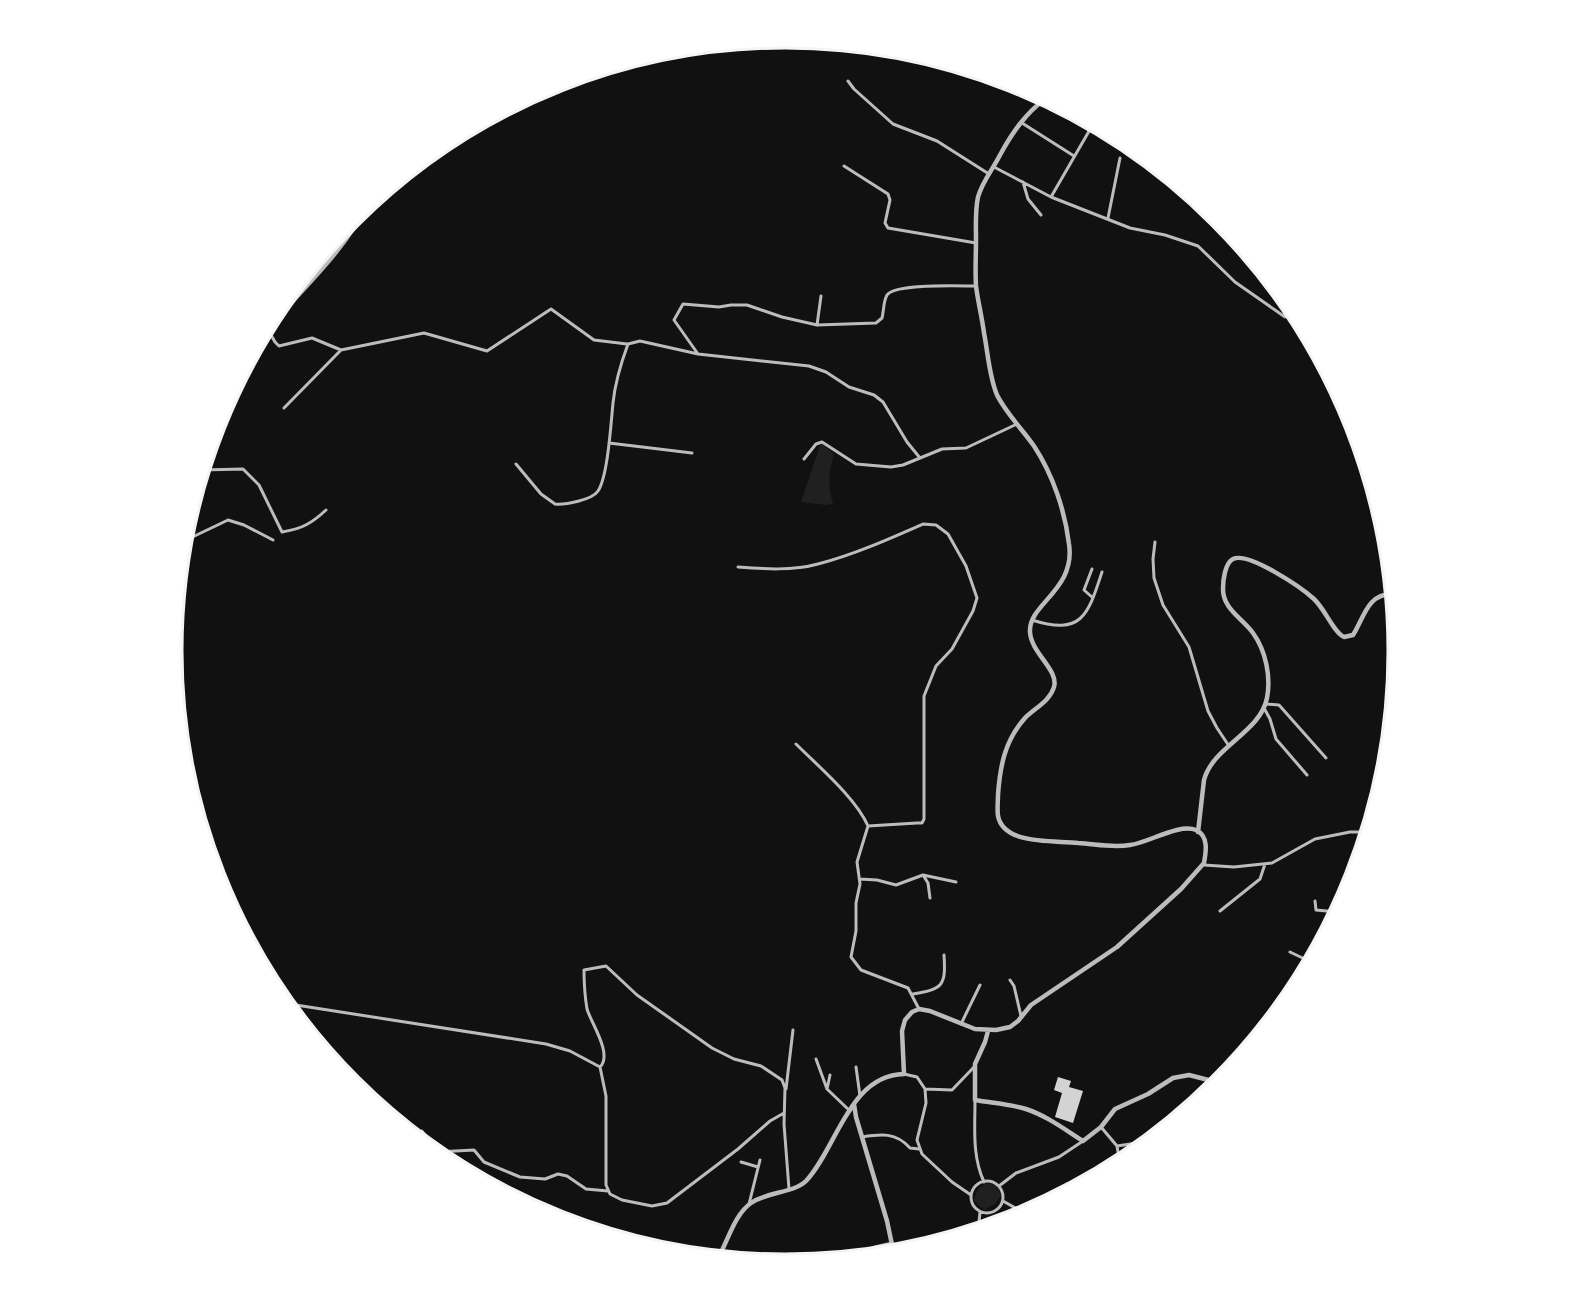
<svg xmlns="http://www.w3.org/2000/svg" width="1569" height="1302" viewBox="0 0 1569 1302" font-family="Montserrat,sans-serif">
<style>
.green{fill:#202020}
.building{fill:#d3d3d3}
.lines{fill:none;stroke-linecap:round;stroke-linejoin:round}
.minor{stroke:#bcbcbc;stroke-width:3}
.tertiary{stroke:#bcbcbc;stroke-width:4.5}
.rim{fill:none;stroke:#f5f5f5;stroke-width:3}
</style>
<rect width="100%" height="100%" fill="#111"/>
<path class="green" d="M 821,443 L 834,454 C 828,473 828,485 833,504 L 826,505 L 801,502 Z
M 986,1183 L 996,1186 L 1001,1195 L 995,1204 L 984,1210 L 974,1200 L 978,1189 Z"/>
<path class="building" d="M 1058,1077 L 1071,1081 L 1069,1087 L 1083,1091 L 1073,1123 L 1055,1117 L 1062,1093 L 1054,1090 Z"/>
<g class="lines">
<path class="minor" d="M 1000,78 L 1039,103
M 848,81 L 854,89 L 893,124 L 937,141 L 989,174
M 1022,123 L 1074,156
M 432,151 L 450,147 L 469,127
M 844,166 L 888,194 L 890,200 L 885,223 L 888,228 L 976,243
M 994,167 L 1051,197 L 1130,228 L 1165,235 L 1198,246 L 1235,282 L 1285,317
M 1023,182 L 1028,199 L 1041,215
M 1051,197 L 1092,126
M 1108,218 L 1120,158
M 332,240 L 339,247
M 817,325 L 821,296
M 266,326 L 275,342 L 279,346 L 312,338 L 341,350 L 424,333 L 487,351 L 551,309 L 594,340 L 627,344
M 698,354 L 674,320 L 683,304 L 719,307 L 731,305 L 747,305 L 782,317 L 817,325 L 876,323 L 882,318 C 884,311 883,302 887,295 C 895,283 961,286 976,286
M 234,386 C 243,375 251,369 251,354
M 284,408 L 341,350
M 609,443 L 692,453
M 804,459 L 816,444 L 822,442 L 856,464 L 891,467 L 903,465 L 942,449 L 966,448 L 1017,424
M 516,464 L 541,494 L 555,504 C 565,505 592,500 598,491 C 608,476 611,422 613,403 C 615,383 621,363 628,344 L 640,341 L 698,354 L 809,366 L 826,372 L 849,387 L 874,395 L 883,402 L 907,442 L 920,458
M 201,470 L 243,469 L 259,485 L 282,532 C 302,529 312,523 326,510
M 182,542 L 228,520 L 244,525 L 273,540
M 1155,542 L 1153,559 L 1154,578 L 1163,605 L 1189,647 L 1208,711 L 1217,728 L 1229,746
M 738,567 C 763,569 793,571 818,564 C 853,555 889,539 923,524 L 936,525 L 948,534 L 966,566 L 977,598 L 973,611 L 952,649 L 936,666 L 924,696 L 924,819 L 922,823 L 917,823 L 868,826 L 857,862 L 860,884 L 856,903 L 856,931 L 851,957 L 861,970 L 908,988 L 919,1009
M 1092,569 L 1084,590 L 1093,598
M 1391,594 L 1395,679
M 1032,620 C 1082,636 1088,615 1102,572
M 1266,704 L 1279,705 L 1326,758
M 1264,708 L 1270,719 L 1276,739 L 1307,775
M 796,744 C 818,766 856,798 868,826
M 1204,865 L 1234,867 L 1272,863 L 1315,839 L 1350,832 L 1368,832
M 923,875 L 928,883 L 930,898
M 860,879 L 877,880 L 896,885 L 923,875 L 956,882
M 1315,901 L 1316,910 L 1337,912
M 1220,911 L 1260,879 L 1265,864
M 1290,952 L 1311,962
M 1010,980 L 1014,986 L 1021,1016
M 913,994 C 943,989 946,986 944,955
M 283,1003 L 546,1044 L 570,1051 L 600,1067
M 961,1024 L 980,985
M 816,1059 L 827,1089
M 856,1067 L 860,1096
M 904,1074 L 917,1077 L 925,1089 L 926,1103 L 917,1140 L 922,1154 L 952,1182 L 971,1195
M 830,1075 L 827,1089 L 850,1111
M 786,1089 L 793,1030
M 925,1089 L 952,1090 L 974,1067
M 975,1101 C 975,1128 972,1156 984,1182
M 784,1113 L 770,1121 L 738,1149 L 667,1203 L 652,1206 L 622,1200 L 610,1194 L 606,1185 L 606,1096 L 600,1067 C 613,1054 591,1023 587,1009 C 585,997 584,982 584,970 L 606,966 L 637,995 L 712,1048 L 734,1059 L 761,1066 L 782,1080 L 785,1088 L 784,1124 L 789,1189
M 1101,1127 L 1117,1146 L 1150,1141
M 422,1131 L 437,1152 L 474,1150 L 484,1162 L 520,1177 L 545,1179 L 558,1174 L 567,1176 L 586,1189 L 608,1191
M 862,1137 C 881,1134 896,1132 910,1148 L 919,1149
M 1117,1146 L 1120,1164
M 741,1162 L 758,1167
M971 1197a16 16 0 1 1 32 0a16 16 0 1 1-32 0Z
M 999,1186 L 1016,1173 L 1059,1157 L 1083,1141
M 1003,1201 L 1026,1214
M 749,1204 L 760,1160
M 975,1231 L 979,1222 L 980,1212
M 869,1256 L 875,1247 L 892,1243"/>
<path class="tertiary" d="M 258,340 C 295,295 342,256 368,203
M 1198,832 L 1204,780 C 1213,746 1260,733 1267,698 C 1271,677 1266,651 1253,633 C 1242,618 1223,609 1223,589 C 1223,580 1225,563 1233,559 C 1248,551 1302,588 1314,599 C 1325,609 1334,633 1344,637 L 1353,635 C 1364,618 1367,594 1392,594
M 988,1031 L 985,1042 L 975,1064 L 975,1100 C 992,1103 1009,1104 1026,1109 C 1047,1116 1064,1129 1083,1141 L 1101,1127 L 1115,1109 L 1148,1094 L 1173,1078 L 1189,1075 L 1220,1083
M 854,1104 L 856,1117 L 887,1221 L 894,1254
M 718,1258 C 728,1241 734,1215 751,1203 C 766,1192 794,1193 806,1181 C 837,1148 849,1075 904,1074 L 902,1031 L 905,1020 L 912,1012 L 919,1009 L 930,1011 L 975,1029 L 996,1030 L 1010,1027 L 1018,1021 L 1031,1005 L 1117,947 L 1181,889 L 1204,863 C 1206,852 1209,836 1196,830 C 1179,823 1148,843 1130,845 C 1112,848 1096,844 1078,843 C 1056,840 1004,846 998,816 C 997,809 998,802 998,795 C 1000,766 1005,740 1025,718 C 1035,708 1050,701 1054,687 C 1059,670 1031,653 1030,632 C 1028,604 1076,590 1069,544 C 1065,511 1053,475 1034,446 C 1022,429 1006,413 997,395 C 989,376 988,353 984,333 C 982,317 978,302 976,286 C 975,270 976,255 976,239 C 976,225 975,211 978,197 C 982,182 993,169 1000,155 C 1012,133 1025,114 1046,98"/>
</g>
<path d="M0 0H1569V1302H0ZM182 651a603 603 0 1 1 1206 0a603 603 0 1 1-1206 0Z" fill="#fff" fill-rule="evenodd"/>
<path class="rim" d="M182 651a603 603 0 1 1 1206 0a603 603 0 1 1-1206 0Z"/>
</svg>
